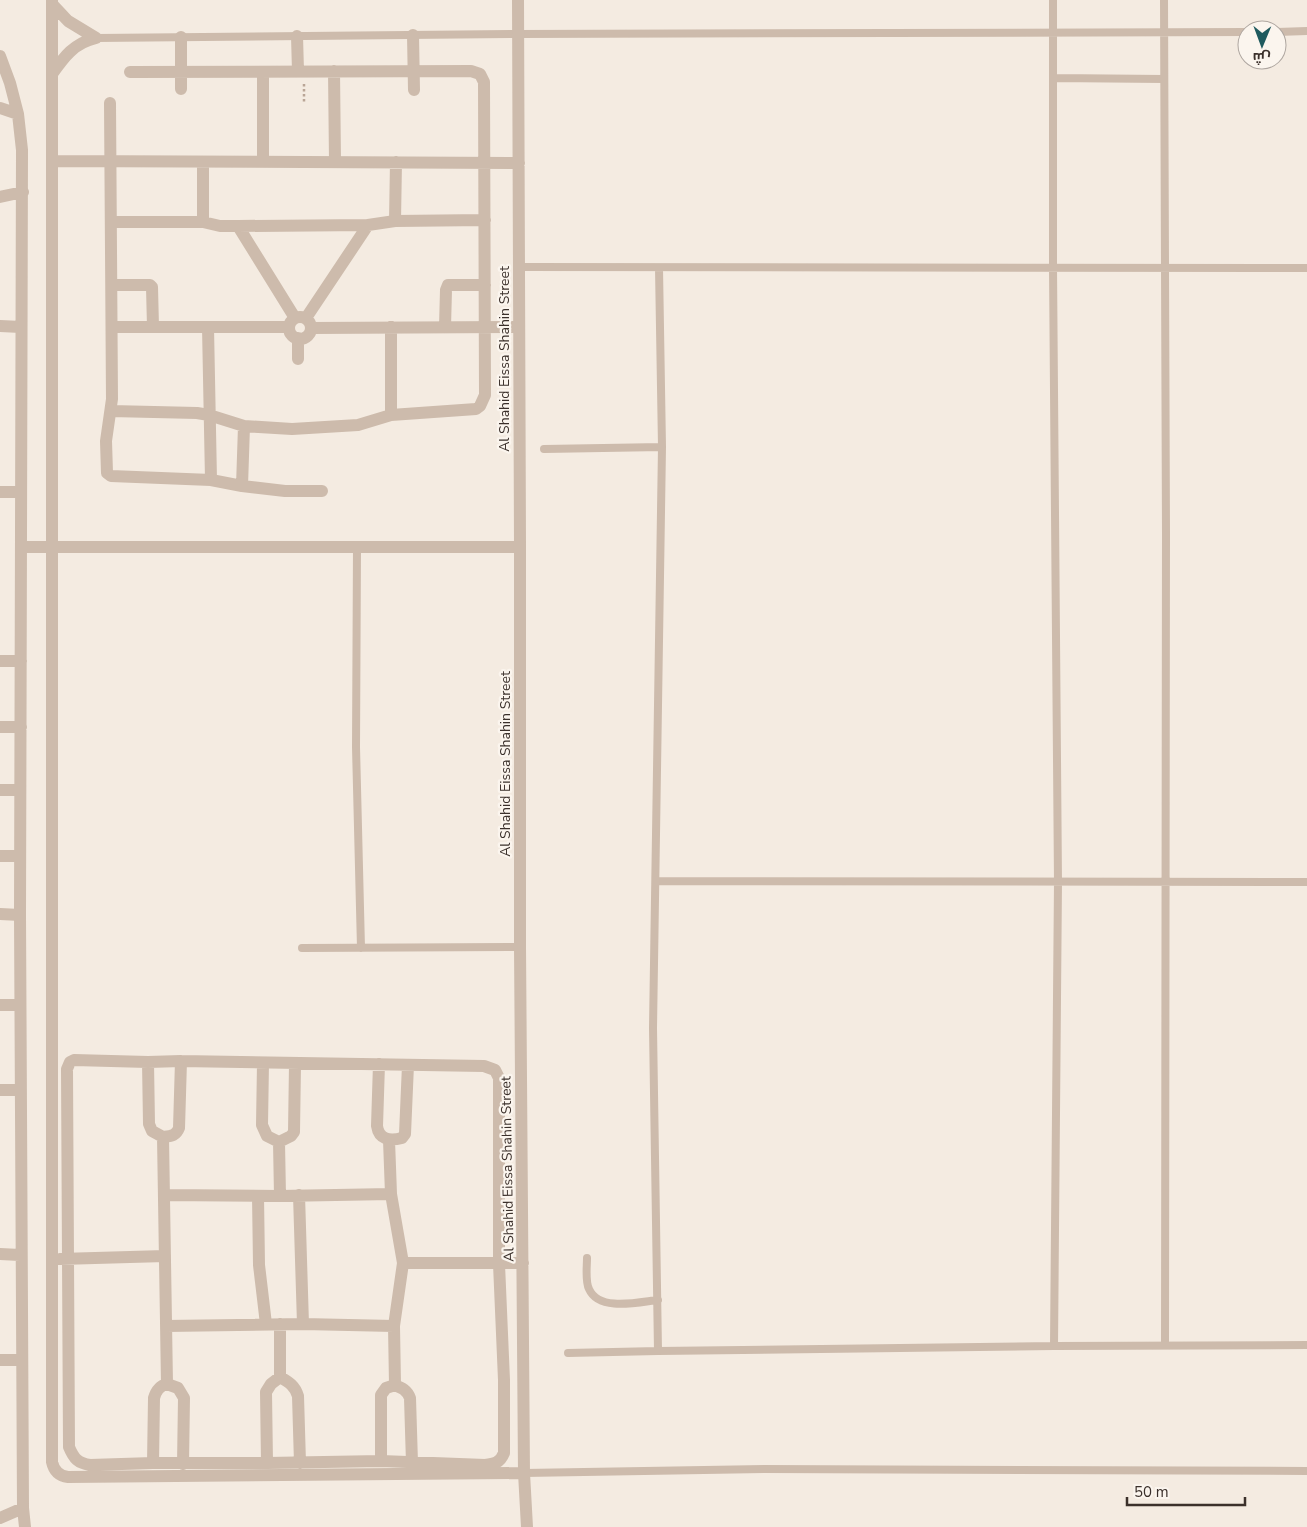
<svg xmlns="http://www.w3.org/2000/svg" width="1307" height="1527" font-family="'Nunito Sans',Cairo,sans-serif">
  <rect width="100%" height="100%" fill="#f4ebe1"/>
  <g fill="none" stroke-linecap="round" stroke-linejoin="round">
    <path stroke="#b9a596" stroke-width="2.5" stroke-dasharray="2.5 2.5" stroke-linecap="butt" d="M304,84V103"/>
    <path stroke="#cdbbac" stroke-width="8" d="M1053,0V268L1058,882L1054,1346
      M1164,0L1166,534L1165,1345
      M1277,32L1307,31
      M96,38L518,34L1247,32
      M1053,78L1164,79
      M519,267L1307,268
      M659,268L662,447L653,1028L658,1351L1054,1346L1307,1345
      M544,449L662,447
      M357,547L356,747L361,948
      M656,881L1307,882
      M302,948L520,947
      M587,1258C587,1267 585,1281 589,1289C599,1312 639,1302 658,1300
      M568,1353L658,1351
      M524,1473L764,1469L1307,1471"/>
    <path stroke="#cdbbac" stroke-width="12" d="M52,0V1462C54,1471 59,1476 68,1477L524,1473
      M518,0L520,547V947L524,1473L527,1527
      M52,4L68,21L96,38
      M413,35L414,90
      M297,36L298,71
      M181,37V89
      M0,56L10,83L18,114L22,150L20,915L23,1508L25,1527
      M334,71L335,162
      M263,72V162
      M52,74C64,57 74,43 96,38
      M110,103L112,399L106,441L107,473L111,476L211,480L242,486L285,491H322
      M0,108L18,114
      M52,161L519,163
      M203,162V222
      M0,197L23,192
      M395,221L396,162
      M112,222H203L220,226H238L368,225L395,221L485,220
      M238,226L295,318
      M112,285H150L152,287L153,327
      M289 328a11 11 0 1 1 22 0a11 11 0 1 1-22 0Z
      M306,318L368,225
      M0,326L21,327
      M112,327H289
      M208,327L211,480
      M391,327V415
      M445,327L446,290L448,285H485
      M311,328L519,327
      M298,338V359
      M111,411L197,413L209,415L244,426L292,429L358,425L391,415L476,409L480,406L485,395L484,82L480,74L471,71L130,72
      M242,486L244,426
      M0,492H21
      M21,547H520
      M0,661H21
      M0,727H21
      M0,790H20
      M0,856H20
      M0,914L20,915
      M0,1005H20
      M74,1060L148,1062L181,1061L484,1066L495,1070L499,1078V1264L504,1380V1453C500,1463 494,1464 485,1465L381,1461L267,1463H153L90,1465C78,1463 74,1459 69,1447L67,1069L70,1062Z
      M148,1062L149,1124L152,1131L163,1137L167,1384C159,1386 156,1391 154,1398L153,1463
      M263,1063L262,1125L267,1136L279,1142L291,1136L294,1132L295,1064
      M379,1064L377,1126C379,1140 390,1141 402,1138L405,1134L408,1065
      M0,1090H20
      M163,1137C171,1136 176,1136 179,1128L181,1061
      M389,1140L391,1194L403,1263
      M279,1142L280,1196
      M164,1195L280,1196L391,1194
      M299,1195L303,1324
      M258,1196L259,1265L266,1324
      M0,1254L20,1255
      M60,1259L165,1256
      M280,1324V1377
      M166,1326L303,1324L394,1326
      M0,1360H21
      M167,1384L178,1388L184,1398L183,1464
      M395,1385L394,1326L403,1263H523
      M381,1461V1395L386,1388L395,1385C402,1388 407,1390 410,1398L412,1463
      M267,1463L266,1392L271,1384L280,1377C289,1382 295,1386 298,1396L300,1463
      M0,1518L23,1508"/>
  </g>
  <g text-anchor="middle" stroke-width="4.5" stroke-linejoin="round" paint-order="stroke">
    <g font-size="14" fill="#3b302b" stroke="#fbf5ee">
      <text transform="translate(504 359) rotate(-90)" y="5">Al Shahid Eissa Shahin Street</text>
      <text transform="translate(505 764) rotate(-90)" y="5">Al Shahid Eissa Shahin Street</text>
      <text transform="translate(507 1169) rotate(-91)" y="5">Al Shahid Eissa Shahin Street</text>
    </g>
  </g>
  <g transform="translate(1262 45) rotate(181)"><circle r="24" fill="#fbf5ee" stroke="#aea6a0"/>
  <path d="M0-4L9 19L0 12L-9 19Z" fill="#1f5a5e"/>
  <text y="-8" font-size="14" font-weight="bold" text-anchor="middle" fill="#3b302b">ش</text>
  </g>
  <path d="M1127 1497v8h118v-8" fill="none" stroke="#3b302b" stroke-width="2.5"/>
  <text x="1134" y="1497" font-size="15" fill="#3b302b" stroke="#fbf5ee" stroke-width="4" paint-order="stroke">50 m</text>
</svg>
